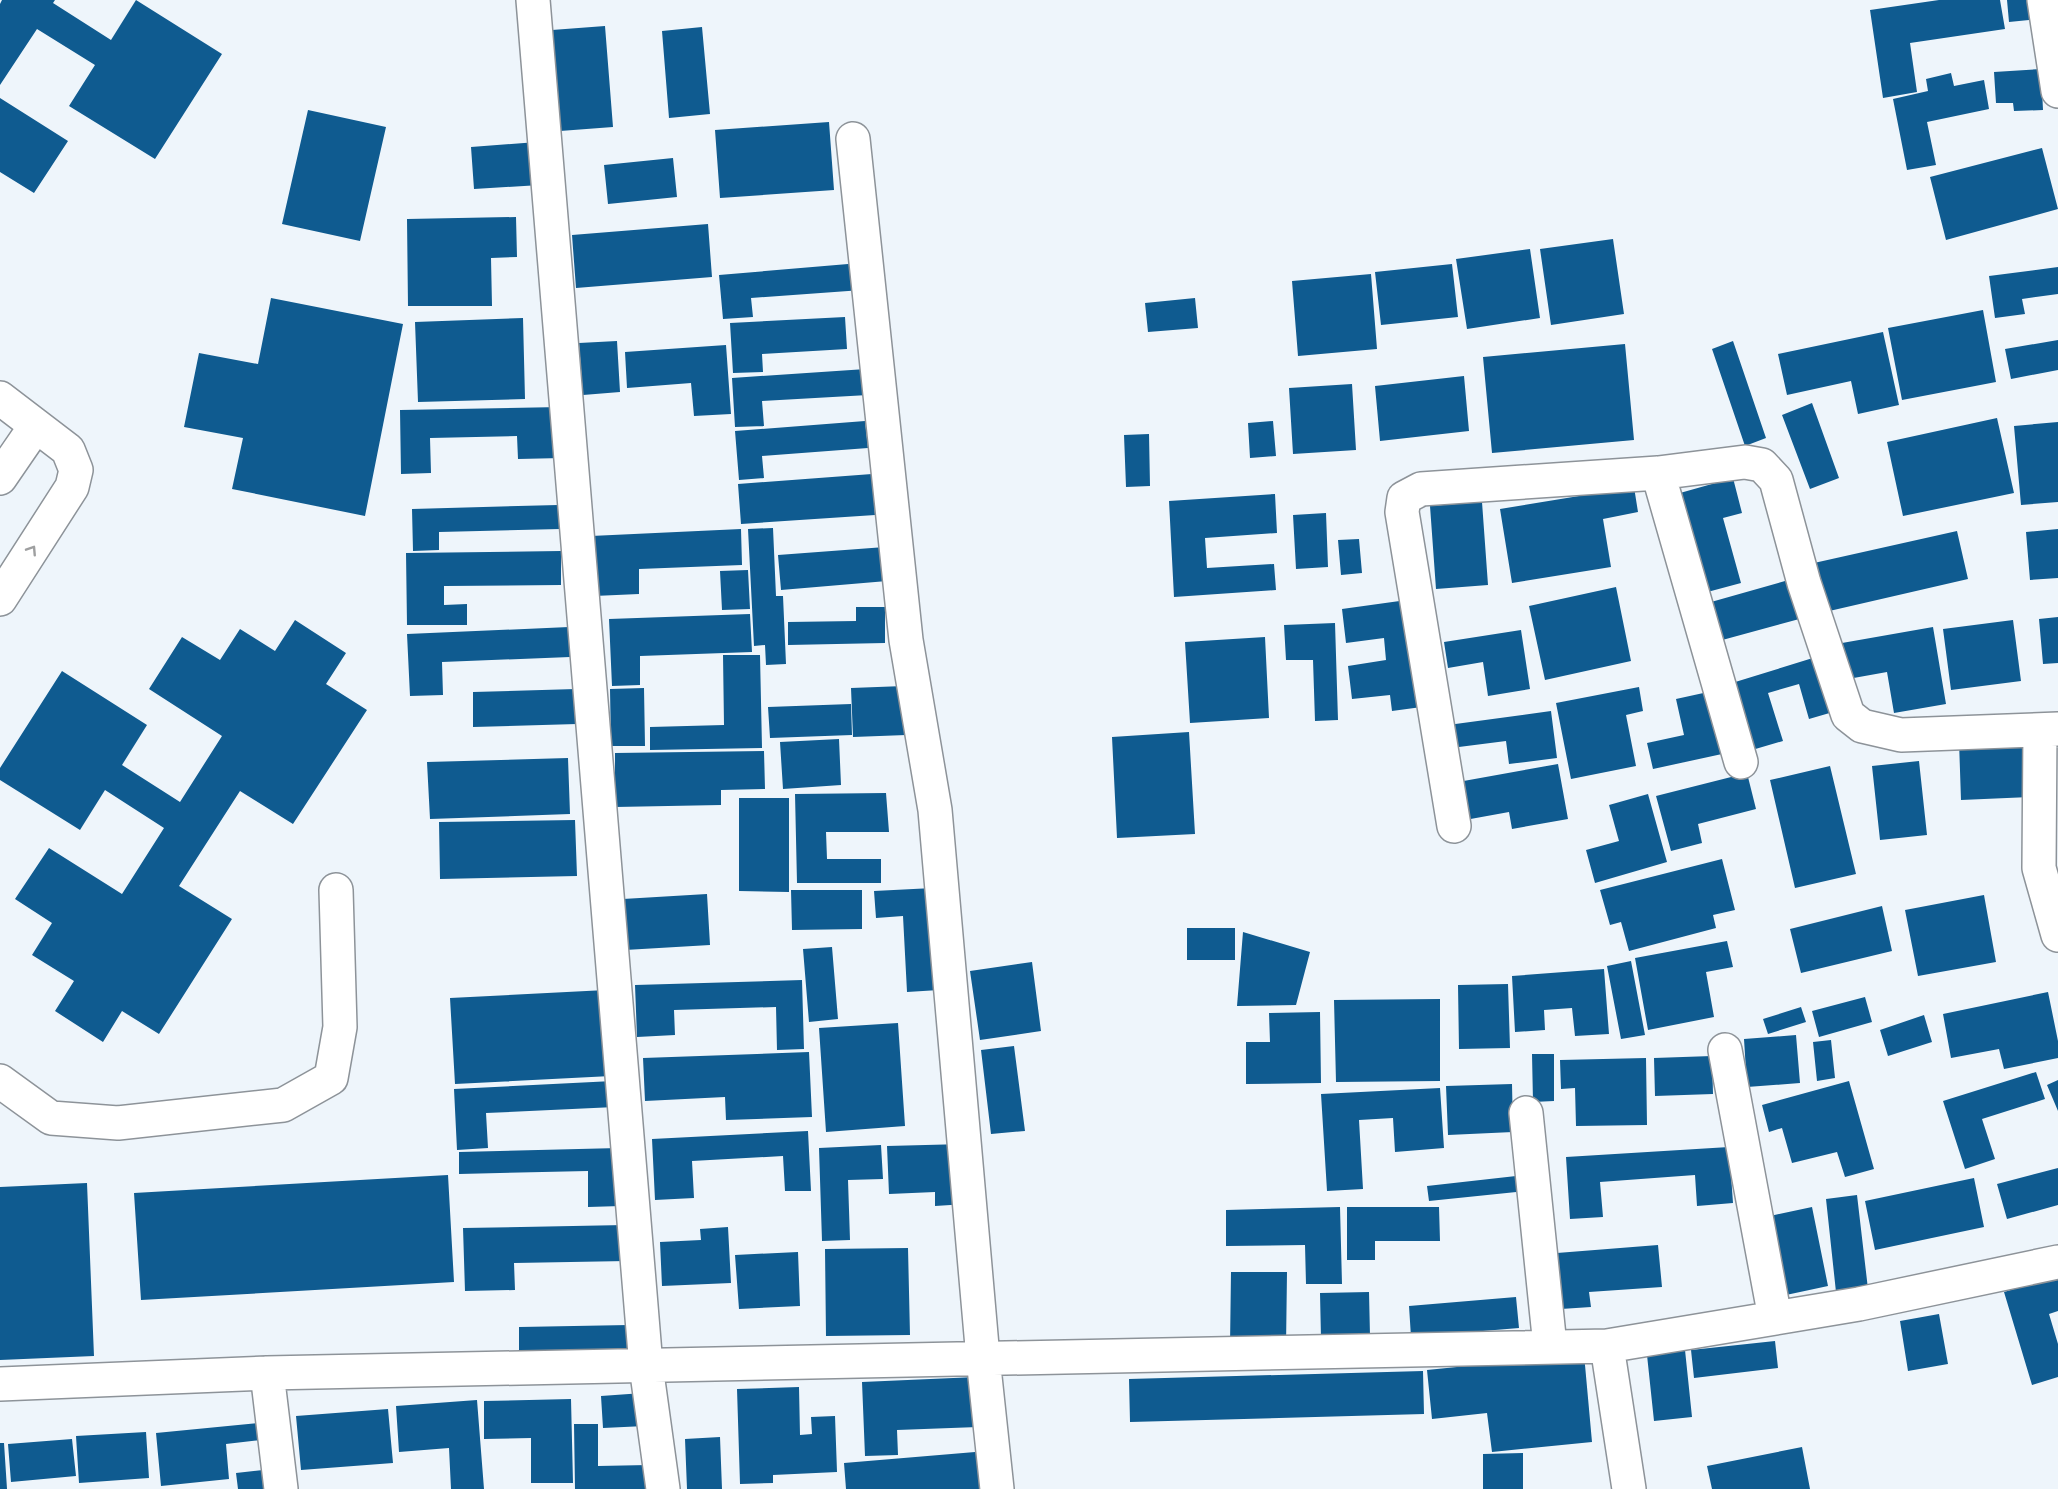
<svg xmlns="http://www.w3.org/2000/svg" width="2058" height="1489" font-family="'Alegreya Sans',sans-serif">
  <rect width="100%" height="100%" fill="#eef5fb"/>
  <path fill="#0f5b90" d="M2,0H55L53,3L111,40L136,0L222,54L155,159L69,106L95,65L37,29L0,85V4Z
    M1939,0H2000L2005,29L1910,43L1917,92L1883,98L1870,10Z
    M2007,0H2035L2038,19L2009,22Z
    M605,26L613,127L560,131L552,30Z
    M702,27L710,114L669,118L662,31Z
    M2041,69L2043,110L2014,111L2013,103H1996L1994,72Z
    M1951,73L1954,86L1984,80L1989,109L1927,122L1936,165L1907,170L1893,99L1928,91L1926,79Z
    M0,98L68,141L34,193L0,172Z
    M308,110L386,127L360,241L282,224Z
    M829,122L834,190L720,198L715,130Z
    M537,142L540,185L474,189L471,147Z
    M2042,148L2058,209L1946,240L1930,177Z
    M673,158L677,197L608,204L604,165Z
    M516,217L517,257L491,258L492,306H408L407,219Z
    M708,224L712,277L576,288L572,235Z
    M1613,239L1624,314L1551,325L1540,249Z
    M1530,249L1540,318L1467,329L1456,259Z
    M860,263L862,290L751,298L753,317L723,319L719,275Z
    M1452,264L1458,317L1381,325L1375,272Z
    M2058,267V294L2022,299L2025,314L1995,318L1989,276Z
    M1371,274L1377,349L1298,356L1292,281Z
    M271,298L403,324L365,516L232,489L243,438L184,427L199,353L258,364Z
    M1195,298L1198,328L1148,332L1145,303Z
    M1983,310L1996,382L1902,400L1888,328Z
    M845,317L847,349L762,354L763,372L733,373L730,323Z
    M523,318L525,399L418,402L415,322Z
    M1883,332L1899,405L1858,414L1851,381L1787,395L1778,354Z
    M2058,340V370L2011,379L2005,349Z
    M617,341L620,392L583,395L579,343Z
    M1733,341L1766,438L1745,446L1712,349Z
    M1625,344L1634,440L1492,453L1483,357Z
    M726,345L731,414L694,416L691,383L627,388L625,352Z
    M866,369L868,395L762,401L764,426L735,427L732,378Z
    M1464,376L1469,431L1380,441L1375,386Z
    M1352,384L1356,450L1293,454L1289,388Z
    M1812,403L1839,478L1810,489L1782,415Z
    M561,407L562,458L518,459L517,436L430,438L431,473L401,474L400,410Z
    M1997,418L2014,493L1903,516L1887,442Z
    M865,421L868,448L762,456L764,478L739,480L735,431Z
    M1273,421L1276,456L1250,458L1248,423Z
    M2058,422V502L2021,505L2014,426Z
    M1149,434L1150,486L1126,487L1124,435Z
    M872,474L875,515L741,524L738,484Z
    M1733,478L1742,513L1723,518L1741,583L1700,594L1673,495Z
    M1634,487L1638,512L1603,519L1611,567L1512,583L1500,509Z
    M1275,494L1277,533L1205,538L1207,568L1274,564L1276,590L1174,597L1169,501Z
    M1482,502L1488,585L1436,589L1430,506Z
    M558,505L560,529L439,532V550L413,551L412,509Z
    M1326,513L1328,567L1296,569L1293,515Z
    M773,528L776,596H783L786,664L766,665L765,645L754,646L748,529Z
    M741,529L742,565L639,569V594L594,596L591,536Z
    M2058,529V578L2030,580L2026,532Z
    M1957,531L1968,579L1825,612L1814,563Z
    M1359,539L1362,573L1341,575L1338,540Z
    M885,547L887,581L781,590L778,555Z
    M561,551V585L444,586V605L467,604V625H407L406,553Z
    M748,570L750,609L722,610L720,571Z
    M1792,579L1803,618L1715,642L1704,604Z
    M1616,587L1631,661L1545,680L1529,606Z
    M1414,599L1429,706L1392,711L1390,695L1352,699L1348,666L1386,660L1384,638L1346,643L1342,609Z
    M856,607H885V643L788,645V622L856,621Z
    M750,614L752,652L640,656V685L612,686L609,619Z
    M2058,617V663L2043,664L2039,619Z
    M295,620L346,653L326,684L367,710L293,824L240,791L179,886L232,919L159,1034L122,1011L103,1042L55,1011L74,981L32,955L52,923L15,899L49,848L122,894L164,828L105,790L80,830L0,780V768L62,671L147,725L122,765L180,802L222,736L149,689L182,637L220,660L240,629L275,651Z
    M2013,620L2021,681L1951,690L1943,629Z
    M1335,623L1338,720L1315,721L1313,660H1286L1284,625Z
    M569,627L570,657L442,662L443,695L410,696L407,634Z
    M1933,627L1946,704L1894,713L1887,672L1848,679L1842,643Z
    M1521,630L1530,689L1488,696L1483,662L1448,668L1444,642Z
    M1265,637L1269,718L1190,723L1185,642Z
    M723,655H760L762,748L650,750V727L724,725Z
    M1816,657L1833,712L1809,719L1799,684L1768,693L1783,741L1752,750L1732,683Z
    M904,686L906,735L853,737L851,688Z
    M1639,687L1643,711L1626,715L1636,766L1571,779L1556,703Z
    M644,688L645,746H611L610,689Z
    M576,689L577,724L473,727V692Z
    M1708,692L1722,754L1653,769L1647,743L1684,735L1676,699Z
    M851,704L852,735L770,738L768,707Z
    M1551,711L1557,758L1509,764L1506,741L1451,748L1448,725Z
    M1189,732L1195,834L1117,838L1112,737Z
    M2028,738L2030,797L1961,800L1959,741Z
    M839,739L841,785L783,789L780,742Z
    M764,751L765,789L721,790V805L615,807V753Z
    M568,758L570,814L430,819L427,762Z
    M1919,761L1927,835L1880,840L1872,766Z
    M1558,764L1568,819L1512,829L1509,812L1465,820L1458,782Z
    M1830,766L1856,874L1795,888L1770,780Z
    M1747,773L1756,809L1698,824L1702,843L1671,851L1656,796Z
    M886,793L889,832H826L827,859H881V883H797L795,794Z
    M1648,794L1667,862L1595,883L1586,850L1619,841L1609,805Z
    M739,798H789V892L739,891Z
    M575,820L577,876L440,879L439,822Z
    M1722,859L1735,910L1713,915L1716,928L1629,951L1621,922L1610,925L1600,890Z
    M933,888L939,990L907,992L903,916L876,918L874,891Z
    M791,890H862V929L792,930Z
    M707,894L710,945L625,950L623,899Z
    M1984,895L1996,962L1918,976L1905,910Z
    M1882,906L1892,951L1801,973L1790,929Z
    M1187,928H1235V960H1187Z
    M1243,932L1310,952L1296,1005L1237,1006Z
    M1727,941L1733,967L1706,972L1714,1017L1648,1030L1635,958Z
    M832,947L838,1019L809,1022L803,949Z
    M1631,961L1645,1035L1621,1039L1607,966Z
    M1032,962L1041,1031L980,1040L970,971Z
    M1604,969L1609,1034L1575,1036L1572,1008L1544,1010L1545,1030L1515,1032L1512,976Z
    M802,980L804,1049L777,1050L776,1007L674,1010L675,1035L637,1037L635,985Z
    M1508,984L1510,1048L1459,1049L1458,985Z
    M606,990L611,1076L455,1084L450,998Z
    M2048,992L2058,1041V1058L2004,1069L1999,1049L1951,1058L1943,1014Z
    M1865,997L1872,1022L1819,1037L1812,1011Z
    M1440,999V1081L1336,1082L1334,1000Z
    M1801,1007L1806,1022L1768,1034L1763,1019Z
    M1320,1012L1321,1083L1246,1084V1042H1270L1269,1013Z
    M1924,1015L1932,1042L1888,1056L1880,1030Z
    M898,1023L905,1126L826,1132L819,1028Z
    M1796,1035L1800,1083L1747,1087L1744,1039Z
    M1831,1040L1835,1078L1817,1081L1813,1042Z
    M1014,1046L1025,1131L991,1134L981,1050Z
    M809,1052L812,1117L726,1120L725,1097L645,1101L643,1058Z
    M1532,1054H1554V1101L1533,1102Z
    M1712,1056L1713,1094L1655,1096L1654,1058Z
    M1646,1058L1647,1125L1576,1126L1575,1088L1561,1089L1560,1060Z
    M2036,1072L2045,1099L1982,1119L1995,1159L1965,1169L1943,1101Z
    M2058,1080V1111L2047,1085Z
    M613,1081L615,1107L486,1113L488,1148L457,1150L454,1089Z
    M1849,1081L1874,1169L1845,1177L1837,1152L1792,1163L1782,1128L1769,1132L1762,1105Z
    M1512,1084L1513,1132L1448,1135L1446,1086Z
    M1440,1088L1444,1148L1395,1152L1393,1118L1359,1120L1363,1189L1327,1191L1321,1094Z
    M808,1131L811,1191H785L783,1156L692,1161L694,1198L655,1200L652,1139Z
    M964,1144L966,1204L935,1206V1192L889,1194L887,1146Z
    M881,1145L883,1179L848,1180L850,1240L822,1241L819,1148Z
    M1729,1147L1733,1203L1697,1206L1695,1175L1600,1182L1603,1217L1570,1219L1566,1157Z
    M619,1148L621,1206L588,1207V1171L459,1174V1152Z
    M2058,1168V1205L2007,1219L1997,1184Z
    M448,1175L454,1282L141,1300L134,1193Z
    M1525,1175L1527,1191L1429,1201L1427,1186Z
    M1974,1178L1984,1227L1875,1250L1865,1201Z
    M87,1183L94,1356L0,1360V1187Z
    M1857,1195L1868,1289L1836,1292L1826,1199Z
    M1340,1207L1342,1284H1306L1305,1245L1226,1246V1210Z
    M1347,1207H1439L1440,1241H1375V1260H1347Z
    M1812,1207L1828,1286L1786,1295L1770,1216Z
    M625,1225L627,1261L514,1263L515,1290L465,1291L463,1228Z
    M728,1227L731,1283L662,1286L660,1242L701,1240L700,1229Z
    M1658,1245L1662,1287L1589,1292L1591,1307L1561,1309L1557,1253Z
    M908,1248L910,1335L826,1336L825,1249Z
    M798,1252L800,1306L739,1309L735,1255Z
    M1231,1272H1287L1286,1347L1230,1346Z
    M2058,1276V1311L2049,1314L2058,1344V1377L2032,1385L2004,1292Z
    M1369,1292L1370,1336L1321,1338L1320,1293Z
    M1516,1297L1519,1328L1411,1337L1409,1306Z
    M1939,1314L1948,1364L1908,1371L1900,1321Z
    M629,1325V1360L519,1362V1327Z
    M1775,1341L1778,1368L1694,1378L1691,1350Z
    M1685,1350L1692,1417L1654,1421L1647,1355Z
    M1584,1354L1592,1442L1492,1452L1487,1413L1432,1419L1427,1370Z
    M1423,1371L1424,1414L1130,1422L1129,1379Z
    M976,1377L978,1427L897,1430L898,1455L865,1456L862,1382Z
    M799,1387L800,1435L812,1434L811,1417L835,1416L837,1472L773,1475V1483L740,1484L737,1389Z
    M643,1393L645,1426L603,1428L601,1396Z
    M571,1399L573,1483H531V1438L484,1439V1401Z
    M477,1400L484,1489H451L449,1448L399,1452L396,1406Z
    M388,1409L393,1463L301,1470L296,1416Z
    M259,1423L261,1440L226,1444L229,1479L161,1486L156,1433Z
    M574,1424H598V1466L648,1465L649,1489H575Z
    M146,1432L149,1478L79,1483L76,1436Z
    M720,1437L722,1489H687L685,1439Z
    M72,1439L76,1476L11,1482L8,1444Z
    M0,1443H4L7,1489H0Z
    M1802,1447L1810,1489H1712L1707,1466Z
    M987,1451L991,1489H846L844,1463Z
    M1523,1453V1489H1483V1454Z
    M263,1470L265,1489H238L236,1473Z"/>
  <g fill="none" stroke-linecap="round" stroke-linejoin="round">
    <g stroke="#8d9399" stroke-width="36">
      <path id="minor" d="M533,0L646,1366L663,1489
        M2044,0L2058,91
        M853,139L906,640L935,810L983,1358L997,1489
        M0,398L68,450L76,470L72,487L0,599
        M1658,473L1741,762
        M0,478L35,427
        M2040,730L2039,868L2058,935
        M1454,826L1402,512L1404,498L1421,489L1658,473L1745,462L1762,465L1776,480L1804,583L1848,715L1862,726L1901,735L2058,729
        M1725,1050L1775,1318
        M0,1081L51,1118L118,1123L283,1105L331,1078L340,1027L336,890
        M1526,1113L1550,1346
        M1607,1346L1629,1489
        M267,1373L281,1489
        M0,1384L267,1373L1607,1346L1859,1304L2058,1262"/>
    </g>
    <use href="#minor" stroke="#fff" stroke-width="33"/>
  </g>
  <defs><path id="oneway-chevron" d="M-2-3.5L2.5 0L-2 3.5" fill="none" stroke-width="1.6" stroke-linecap="round" stroke-linejoin="round" transform="scale(1.5)"/></defs>
  <use stroke="#9e9fa0" href="#oneway-chevron" transform="translate(32 550) rotate(-57)"/>
</svg>
